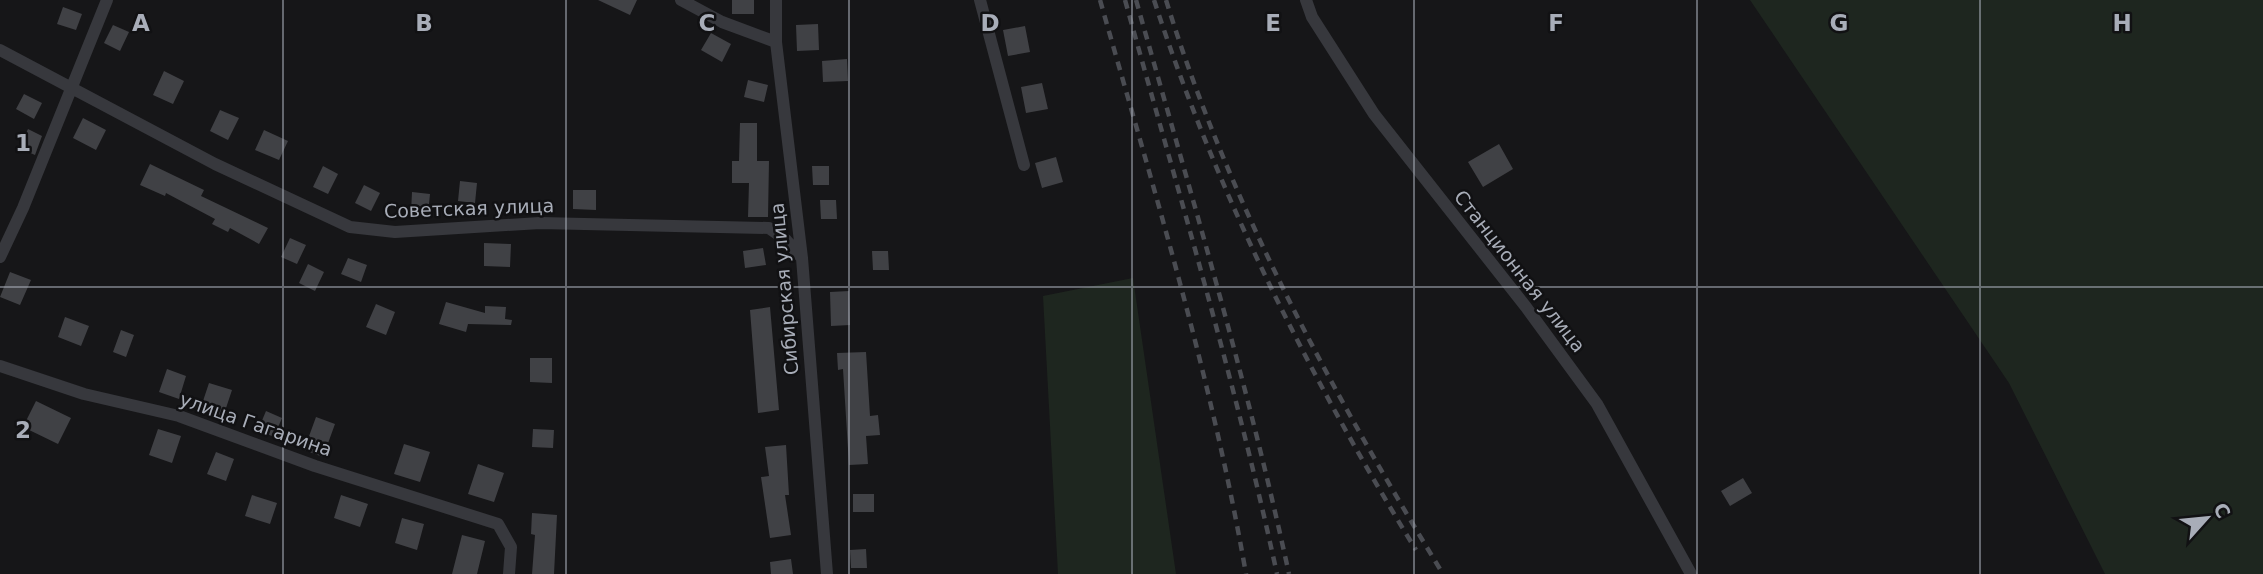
<svg xmlns="http://www.w3.org/2000/svg" width="2263" height="574" font-family="'DejaVu Sans',sans-serif">
  <rect width="100%" height="100%" fill="#161618"/>
  <path fill="#1e261f" d="M1750,0H2263V574H2105L2009,383Z
    M1133,278L1176,574H1058L1043,296Z"/>
  <path fill="#404145" d="M598,0H637L630,15Z
    M732,0H754V14H732Z
    M63,7L82,14L76,30L57,24Z
    M818,24L819,50L797,51L796,25Z
    M113,25L129,32L120,51L104,43Z
    M1025,26L1030,52L1008,56L1003,30Z
    M711,33L731,44L722,62L701,50Z
    M847,59L848,81L823,82L822,61Z
    M164,71L184,81L173,104L153,95Z
    M748,80L768,85L764,102L744,97Z
    M1042,83L1048,109L1026,113L1021,87Z
    M24,94L42,103L34,119L16,109Z
    M220,110L239,118L228,140L210,131Z
    M83,118L106,130L96,150L73,138Z
    M740,123H757V161H769L768,217H748L749,183H732V161H739Z
    M28,129L42,136L35,155L19,148Z
    M264,130L288,141L279,160L255,150Z
    M1499,144L1513,169L1483,187L1468,162Z
    M1056,157L1063,182L1042,188L1035,163Z
    M150,164L204,190L201,196L268,228L259,244L230,228L228,232L212,224L215,219L166,193L165,196L140,185Z
    M323,166L338,174L328,194L313,187Z
    M812,166H829V185H813Z
    M460,181L477,183L475,203L458,201Z
    M364,185L380,193L371,211L355,203Z
    M573,190H596V210L573,209Z
    M412,192L430,194L428,214L411,213Z
    M820,200H836L837,219H821Z
    M290,238L306,245L297,264L281,257Z
    M484,243L511,244L510,267L484,266Z
    M763,248L766,265L745,268L743,251Z
    M872,251H888L889,270H873Z
    M348,258L367,265L361,282L341,274Z
    M308,264L324,272L315,291L299,283Z
    M10,272L31,280L20,305L0,297Z
    M849,291L850,325L831,326L830,292Z
    M446,302L485,313V306L506,307L505,319L512,320L511,325L468,324L466,332L439,324Z
    M376,304L395,312L386,335L366,327Z
    M770,307L779,410L758,413L750,310Z
    M65,317L89,326L81,346L58,337Z
    M121,330L134,335L126,357L113,352Z
    M866,352L870,416L878,415L880,435L866,436L868,464L849,465L843,369L838,370L837,353Z
    M530,358H552V383L530,382Z
    M167,369L186,376L179,399L159,392Z
    M209,383L232,390L223,417L200,410Z
    M36,401L71,418L58,444L23,427Z
    M266,411L282,418L274,437L258,430Z
    M316,417L335,424L323,457L304,450Z
    M158,429L181,436L172,463L149,455Z
    M533,429L554,430L553,448L532,447Z
    M404,444L430,452L420,482L394,474Z
    M786,445L789,495H785L791,535L770,538L761,477L769,476L765,447Z
    M216,452L234,459L226,481L207,474Z
    M478,464L504,473L494,502L468,494Z
    M1743,478L1752,493L1730,506L1721,491Z
    M853,494H874V512H853Z
    M252,495L277,503L270,524L245,516Z
    M341,495L368,504L360,527L334,518Z
    M532,513L557,515L554,574H532L535,535L531,534Z
    M402,518L424,524L417,550L395,543Z
    M462,535L485,541L477,574H452Z
    M866,549L867,568H851L850,550Z
    M791,559L793,574H771L770,562Z"/>
  <g fill="none" stroke-linecap="round" stroke-linejoin="round">
    <path stroke="#37383d" stroke-width="12" d="M681,0L722,22L776,42
      M776,0V42L802,258L827,574
      M980,0L1024,165
      M1306,0L1312,17L1374,114L1526,307L1597,404L1691,574
      M0,50L215,164L350,227L395,232L540,223L769,228L786,240L802,258
      M0,257L23,208L107,0
      M0,366L84,394L179,416L315,466L498,524L511,547L509,574"/>
    <path stroke="#4a4c52" stroke-width="4.5" stroke-dasharray="9 7" stroke-linecap="butt" d="M1100,0C1154,190 1212,379 1246,574
      M1125,0C1178,191 1235,380 1277,574
      M1136,0C1190,191 1247,380 1289,574
      M1154,0C1217,194 1309,376 1416,550
      M1166,0C1229,204 1332,392 1443,574"/>
  </g>
  <path fill="none" stroke="#a8adb8" stroke-width="2" stroke-opacity="0.55" d="M283,0V574M566,0V574M849,0V574M1132,0V574M1414,0V574M1697,0V574M1980,0V574M0,287H2263"/>
  <g text-anchor="middle" stroke-width="5" stroke-linejoin="round" paint-order="stroke">
    <g font-size="19" fill="#a8adb8" stroke="#111113">
      <text transform="translate(469 208) rotate(-2)" y="7">Советская улица</text>
      <text transform="translate(1520 271) rotate(52)" y="7">Станционная улица</text>
      <text transform="translate(784 289) rotate(-95)" y="7">Сибирская улица</text>
      <text transform="translate(256 424) rotate(19)" y="7">улица Гагарина</text>
    </g>
  </g>
  <g font-size="23" text-anchor="middle" font-weight="bold" fill="#a8adb8" stroke="#111113" stroke-width="5" stroke-linejoin="round" paint-order="stroke">
    <text x="141" y="31">A</text>
    <text x="424" y="31">B</text>
    <text x="707" y="31">C</text>
    <text x="990" y="31">D</text>
    <text x="1273" y="31">E</text>
    <text x="1556" y="31">F</text>
    <text x="1839" y="31">G</text>
    <text x="2122" y="31">H</text>
    <text x="23" y="151">1</text>
    <text x="23" y="438">2</text>
  </g>
  <g transform="translate(2207 518) rotate(63)" stroke="#111113" stroke-width="5" paint-order="stroke">
  <path d="M0-5L12 26L0 18L-12 26Z" fill="#a8adb8"/>
  <text y="-10" font-size="19" font-weight="bold" text-anchor="middle" fill="#a8adb8">С</text>
  </g>
</svg>
